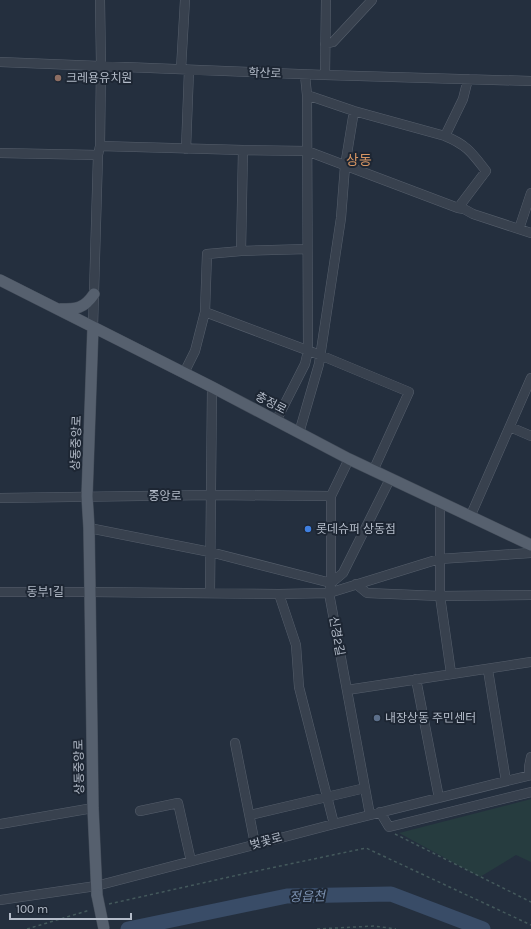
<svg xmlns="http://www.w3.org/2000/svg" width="531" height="929" font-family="Karla,'Noto Sans KR',sans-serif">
  <rect width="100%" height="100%" fill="#242f3e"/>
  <path fill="#263c3f" d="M531,799V862L516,855L480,877L399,833Z"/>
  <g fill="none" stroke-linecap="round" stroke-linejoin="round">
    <path stroke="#394c67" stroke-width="15" d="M128,929L287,896L391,894L483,929"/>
    <g stroke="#565f6c" stroke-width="10">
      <path id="minor" d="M325,44L333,42L372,0
        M0,62L325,75L531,81
        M181,69L185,0
        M325,75L326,0
        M445,136L463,99L468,79
        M100,146L243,150L241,251L207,254L205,312L195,351L184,373
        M186,149L189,70
        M243,150L307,151L458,208L486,171C472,153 467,145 445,136L354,111L307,95
        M0,153L98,155
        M458,208L464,209L473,214L531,233
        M519,229L531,193
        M241,251L307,249
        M205,312L320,355L409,392L373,471
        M93,327L98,155L100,146L101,65L100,0
        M276,421L305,364L308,351L307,95L305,75
        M510,427L531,436
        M299,433L319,364L341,218L345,166L354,111
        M349,459L331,496V583L329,593L370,815
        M0,498L210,495L331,496
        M440,502V596L451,673
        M470,517L531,378
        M89,528L210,552L331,583L343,573L390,479
        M356,584L367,593L440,596L531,595
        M0,592H90L279,594L296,645L299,687L334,824
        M210,593L212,387
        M279,594L329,593L439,559L531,553
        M488,670L506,781
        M416,679L439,798
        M347,690L531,662
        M235,743L255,844
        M529,775V767L531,757
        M140,811L178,803L191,861
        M380,812L389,827L531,792
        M250,815L365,788
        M0,824L93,808
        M0,900L96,886L334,824L531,775"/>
    </g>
    <g stroke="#414a57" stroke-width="12">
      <path id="major" d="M0,280L212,387L349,459L531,545
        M60,309C76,309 84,309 94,294
        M93,327L87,496L89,528L90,592L93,808L97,895"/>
    </g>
    <path stroke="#44595c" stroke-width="1.5" stroke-dasharray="3 3" stroke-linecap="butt" d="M395,834L531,902
      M109,904L247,873L366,848L531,925
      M27,929L90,910
      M317,929L374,926L396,929"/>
    <use href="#minor" stroke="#38414e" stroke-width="9"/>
    <use href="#major" stroke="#56606e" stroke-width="11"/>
    <g stroke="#414a57" stroke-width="12" stroke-linecap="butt">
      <path id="major-bridge" d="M97,895L104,929"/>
    </g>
    <use href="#major-bridge" stroke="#56606e" stroke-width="11"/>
  </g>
  <circle fill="#8d6e63" stroke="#1d2633" stroke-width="1.5" cx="58" cy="78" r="4"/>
  <circle fill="#3f7fe0" stroke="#1d2633" stroke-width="1.5" cx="308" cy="529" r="4"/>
  <circle fill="#5c6f8a" stroke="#1d2633" stroke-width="1.5" cx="377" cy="718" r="4"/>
  <g text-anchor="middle" stroke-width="4" stroke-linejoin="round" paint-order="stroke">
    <g font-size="12" fill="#b4bcc9" stroke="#1d2633">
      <text transform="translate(265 73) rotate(2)" y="4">학산로</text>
      <text transform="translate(271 403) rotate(28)" y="4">충정로</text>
      <text transform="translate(76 443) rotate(-88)" y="4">상동중앙로</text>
      <text x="165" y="500">중앙로</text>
      <text x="45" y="596">동부1길</text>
      <text transform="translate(337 636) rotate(80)" y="4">신경2길</text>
      <text transform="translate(79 767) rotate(-91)" y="4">상동중앙로</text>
      <text transform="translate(266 841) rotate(-15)" y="4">벚꽃로</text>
    </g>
    <g font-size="12" fill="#b4bcc9" stroke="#1d2633" text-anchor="start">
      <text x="66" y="82">크레용유치원</text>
      <text x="316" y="533">롯데슈퍼 상동점</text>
      <text x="385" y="722">내장상동 주민센터</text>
    </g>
    <g font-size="13" font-style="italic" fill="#7c92b1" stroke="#1d2633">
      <text transform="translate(307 896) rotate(-2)" y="5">정읍천</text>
    </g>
    <g font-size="14" fill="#d59563" stroke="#1d2633">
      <text x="359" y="165">상동</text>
    </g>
  </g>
  <path d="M10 913v6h121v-6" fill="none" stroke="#b4bcc9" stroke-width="2"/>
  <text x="16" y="913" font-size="12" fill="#b4bcc9" stroke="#1d2633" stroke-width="3" paint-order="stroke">100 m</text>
</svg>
